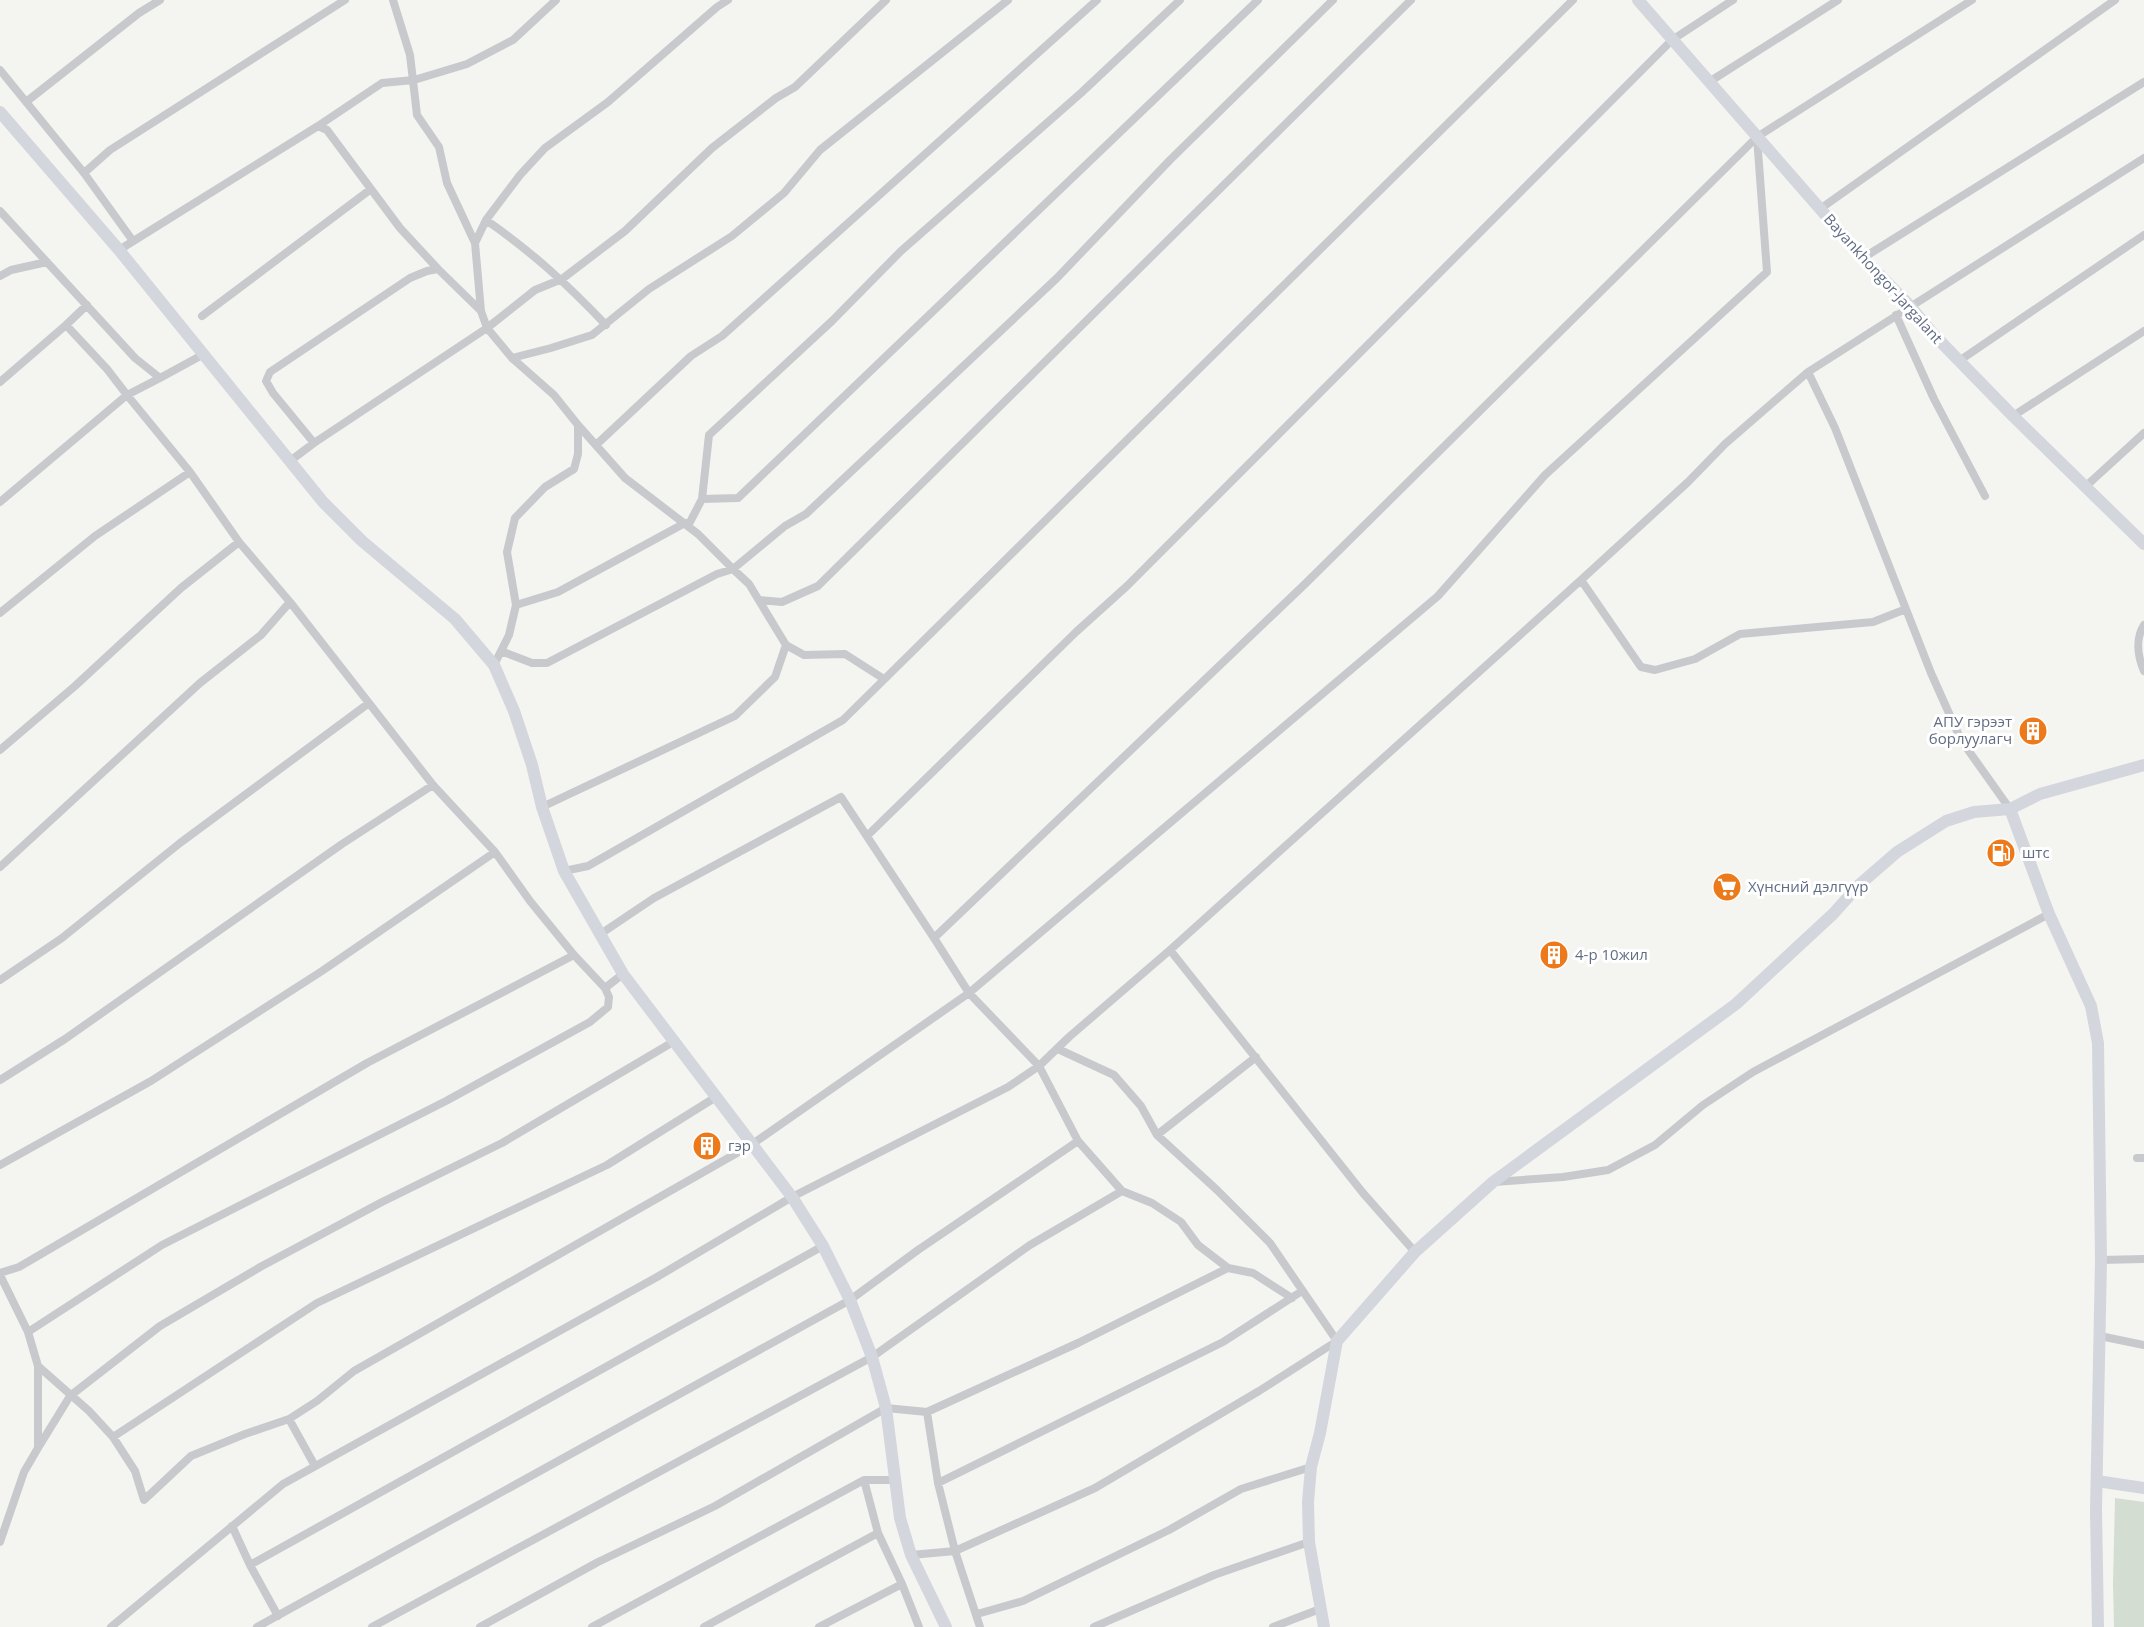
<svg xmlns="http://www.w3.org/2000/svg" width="2144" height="1627" font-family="'Open Sans',sans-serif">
  <rect width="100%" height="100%" fill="#f4f5f1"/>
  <path fill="#d4ddd2" d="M2115,1498L2144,1502V1627H2114L2113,1584Z"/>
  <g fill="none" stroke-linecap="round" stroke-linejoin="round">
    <path stroke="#c7c9cd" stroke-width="8" d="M393,0L410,55L417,115L439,147L447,183L475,243L481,311L487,328L512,358L554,395L578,425V454L574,469L545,487L515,518L507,552L516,605L509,635L494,665
      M0,70L84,173L133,241
      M1709,82L1838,0
      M26,102L139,13L160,0
      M318,126L382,83L414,80L467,64L513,40L556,0
      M84,173L110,150L345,0
      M1820,209L2115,0
      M0,211L135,358L160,378L204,354
      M486,220C532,252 567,284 606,325
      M475,243L486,220L520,175L545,148L608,102L717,7L728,0
      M119,250L318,126L327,130L400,228L438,269
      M1863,258L2144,82
      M0,276L11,270L47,262
      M1896,315L1934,399L1985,496
      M202,316L371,189
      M66,325L87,305
      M512,358L551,348L592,335L649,289L732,236L784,193L820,150L1008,0
      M1959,361L2144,235
      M1808,372L1835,428L1931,673L1961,740L2010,809
      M0,382L66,325L107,369L127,395L160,378
      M2013,416L2144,331
      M578,425L625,478L698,534L733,569L785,526L806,514L1057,278L1170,160L1333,0
      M314,443L273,393L266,381L270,372L410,278L427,271L438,269L481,311
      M596,445L691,356L722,336L1097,0
      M290,461L314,443L487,328L535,290L562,279L625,231L712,148L776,98L795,87L886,0
      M2085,487L2144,433
      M702,499L738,498L1258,0
      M0,502L127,395L190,472L239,542L290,602L433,785L495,852L530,901L574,955L605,988L623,974
      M688,526L702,499L709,435L832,321L901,251L1081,93L1180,0
      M1581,580L1641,667L1655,670L1695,659L1740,634L1873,622L1906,609
      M760,600L782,602L818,586L1411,0
      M516,605L558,592L685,523
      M0,613L95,536L190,472
      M2144,625C2135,639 2138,657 2144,671
      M501,651L532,663H547L717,574L733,569L749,584L786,645L804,655L845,654L884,679
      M0,750L75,686L181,588L239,542
      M542,807L735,716L775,677L786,645
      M867,836L1076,632L1127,586L1672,40L1733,0
      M0,867L200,683L261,635L290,602
      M564,871L588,866L843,720L1573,0
      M599,935L654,898L841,797L934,938
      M1170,950L1363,1193L1415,1252
      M0,980L62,938L180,843L369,703
      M0,1080L65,1039L342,844L433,785
      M1157,1135L1256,1057
      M1078,1141L1039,1066L969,993L934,938L1305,584L1757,137L1972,0
      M2137,1158H2144
      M0,1165L151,1081L322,971L495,852
      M1494,1182L1563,1177L1608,1170L1655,1145L1703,1105L1753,1072L2049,914
      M2101,1260L2144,1259
      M0,1273L19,1267L367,1063L574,955
      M0,1275L28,1332L38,1366V1448L24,1472L0,1542
      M28,1332L162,1245L446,1101L590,1022L608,1007L609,997L605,988
      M2100,1336L2144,1345
      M38,1366L89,1411L113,1437L135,1471L144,1500L191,1456L245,1434L289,1419L317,1401L354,1371L751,1145L969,993L1438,596L1545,475L1767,272L1757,137
      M927,1412L938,1483
      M289,1419L315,1466
      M113,1437L317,1303L607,1165L716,1097
      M38,1448L70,1396L160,1326L262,1266L382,1202L502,1143L673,1042
      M864,1480L878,1533L902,1584L919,1627
      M232,1526L250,1565L278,1616
      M911,1555L955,1551L1095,1488L1259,1391L1337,1341L1270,1243L1217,1190L1157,1135L1141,1106L1114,1075L1058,1049
      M250,1565L823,1246
      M977,1614L1023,1601L1169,1530L1241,1489L1311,1467
      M111,1627L283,1484L657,1277L792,1197L1008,1087L1039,1066L1069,1037L1170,950L1581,580L1688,482L1725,444L1808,372L2144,158
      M257,1627L850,1300L918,1250L1078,1141L1122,1191L1152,1203L1181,1222L1198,1245L1228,1268
      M372,1627L872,1357L1030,1245L1122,1191
      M480,1627L598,1562L715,1506L886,1408L927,1412L1078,1343L1228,1268L1253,1273L1292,1298
      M592,1627L864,1480H895
      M704,1627L878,1533
      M819,1627L902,1584
      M980,1627L955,1551L938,1483L1223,1342L1302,1291
      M1094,1627L1214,1575L1309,1542
      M1273,1627L1320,1609"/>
    <path stroke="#d3d6dc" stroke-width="12" d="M1638,0L1863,258L1910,306L1934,335L2013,416L2144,544
      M0,112L119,250L323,502L362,541L455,619L494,665L514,711L532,765L542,807L564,871L623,974L792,1197L823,1246L850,1300L872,1357L886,1408L900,1518L911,1555L946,1627
      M2097,1481L2144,1488
      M1324,1627L1309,1542L1308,1502L1311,1467L1320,1433L1337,1341L1415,1252L1493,1182L1736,1004L1833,914L1859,885L1897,852L1946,821L1974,812L2010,809
      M2098,1627L2096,1510L2101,1260L2098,1043L2091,1006L2049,914L2010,809L2040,794L2144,765"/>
  </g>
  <defs>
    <g id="building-disc" transform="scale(1.5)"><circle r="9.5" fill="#ec7a1a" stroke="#fff"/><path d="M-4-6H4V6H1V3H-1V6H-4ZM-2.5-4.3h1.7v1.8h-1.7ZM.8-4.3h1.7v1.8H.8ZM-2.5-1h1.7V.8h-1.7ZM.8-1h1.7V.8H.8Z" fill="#fff"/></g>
    <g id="fuel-disc" transform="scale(1.5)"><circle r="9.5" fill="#ec7a1a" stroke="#fff"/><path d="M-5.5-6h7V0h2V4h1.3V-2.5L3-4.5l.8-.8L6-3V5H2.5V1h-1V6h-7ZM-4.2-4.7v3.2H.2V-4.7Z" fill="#fff"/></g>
    <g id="supermarket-disc" transform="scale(1.5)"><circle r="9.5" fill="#ec7a1a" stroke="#fff"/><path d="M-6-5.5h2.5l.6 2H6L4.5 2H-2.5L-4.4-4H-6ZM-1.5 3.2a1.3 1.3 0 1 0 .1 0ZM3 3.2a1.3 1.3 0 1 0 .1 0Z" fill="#fff"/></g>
  </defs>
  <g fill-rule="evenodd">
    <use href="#building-disc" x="2033" y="731"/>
    <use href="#fuel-disc" x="2001" y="853"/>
    <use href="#supermarket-disc" x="1727" y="887"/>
    <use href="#building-disc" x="1554" y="955"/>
    <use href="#building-disc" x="707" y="1146"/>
  </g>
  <g text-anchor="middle" stroke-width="6" stroke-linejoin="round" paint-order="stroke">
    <g font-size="15" fill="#626d84" stroke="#fff">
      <text transform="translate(1883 279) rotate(48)" y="5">Bayankhongor-Jargalant</text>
    </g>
    <g font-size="15" fill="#626d84" stroke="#fff" text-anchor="start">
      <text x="2012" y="727" text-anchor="end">АПУ гэрээт<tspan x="2012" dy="17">борлуулагч</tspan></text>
      <text x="2022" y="858">штс</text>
      <text x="1748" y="892">Хүнсний дэлгүүр</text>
      <text x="1575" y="960">4-р 10жил</text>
      <text x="728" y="1151">гэр</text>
    </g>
  </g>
</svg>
